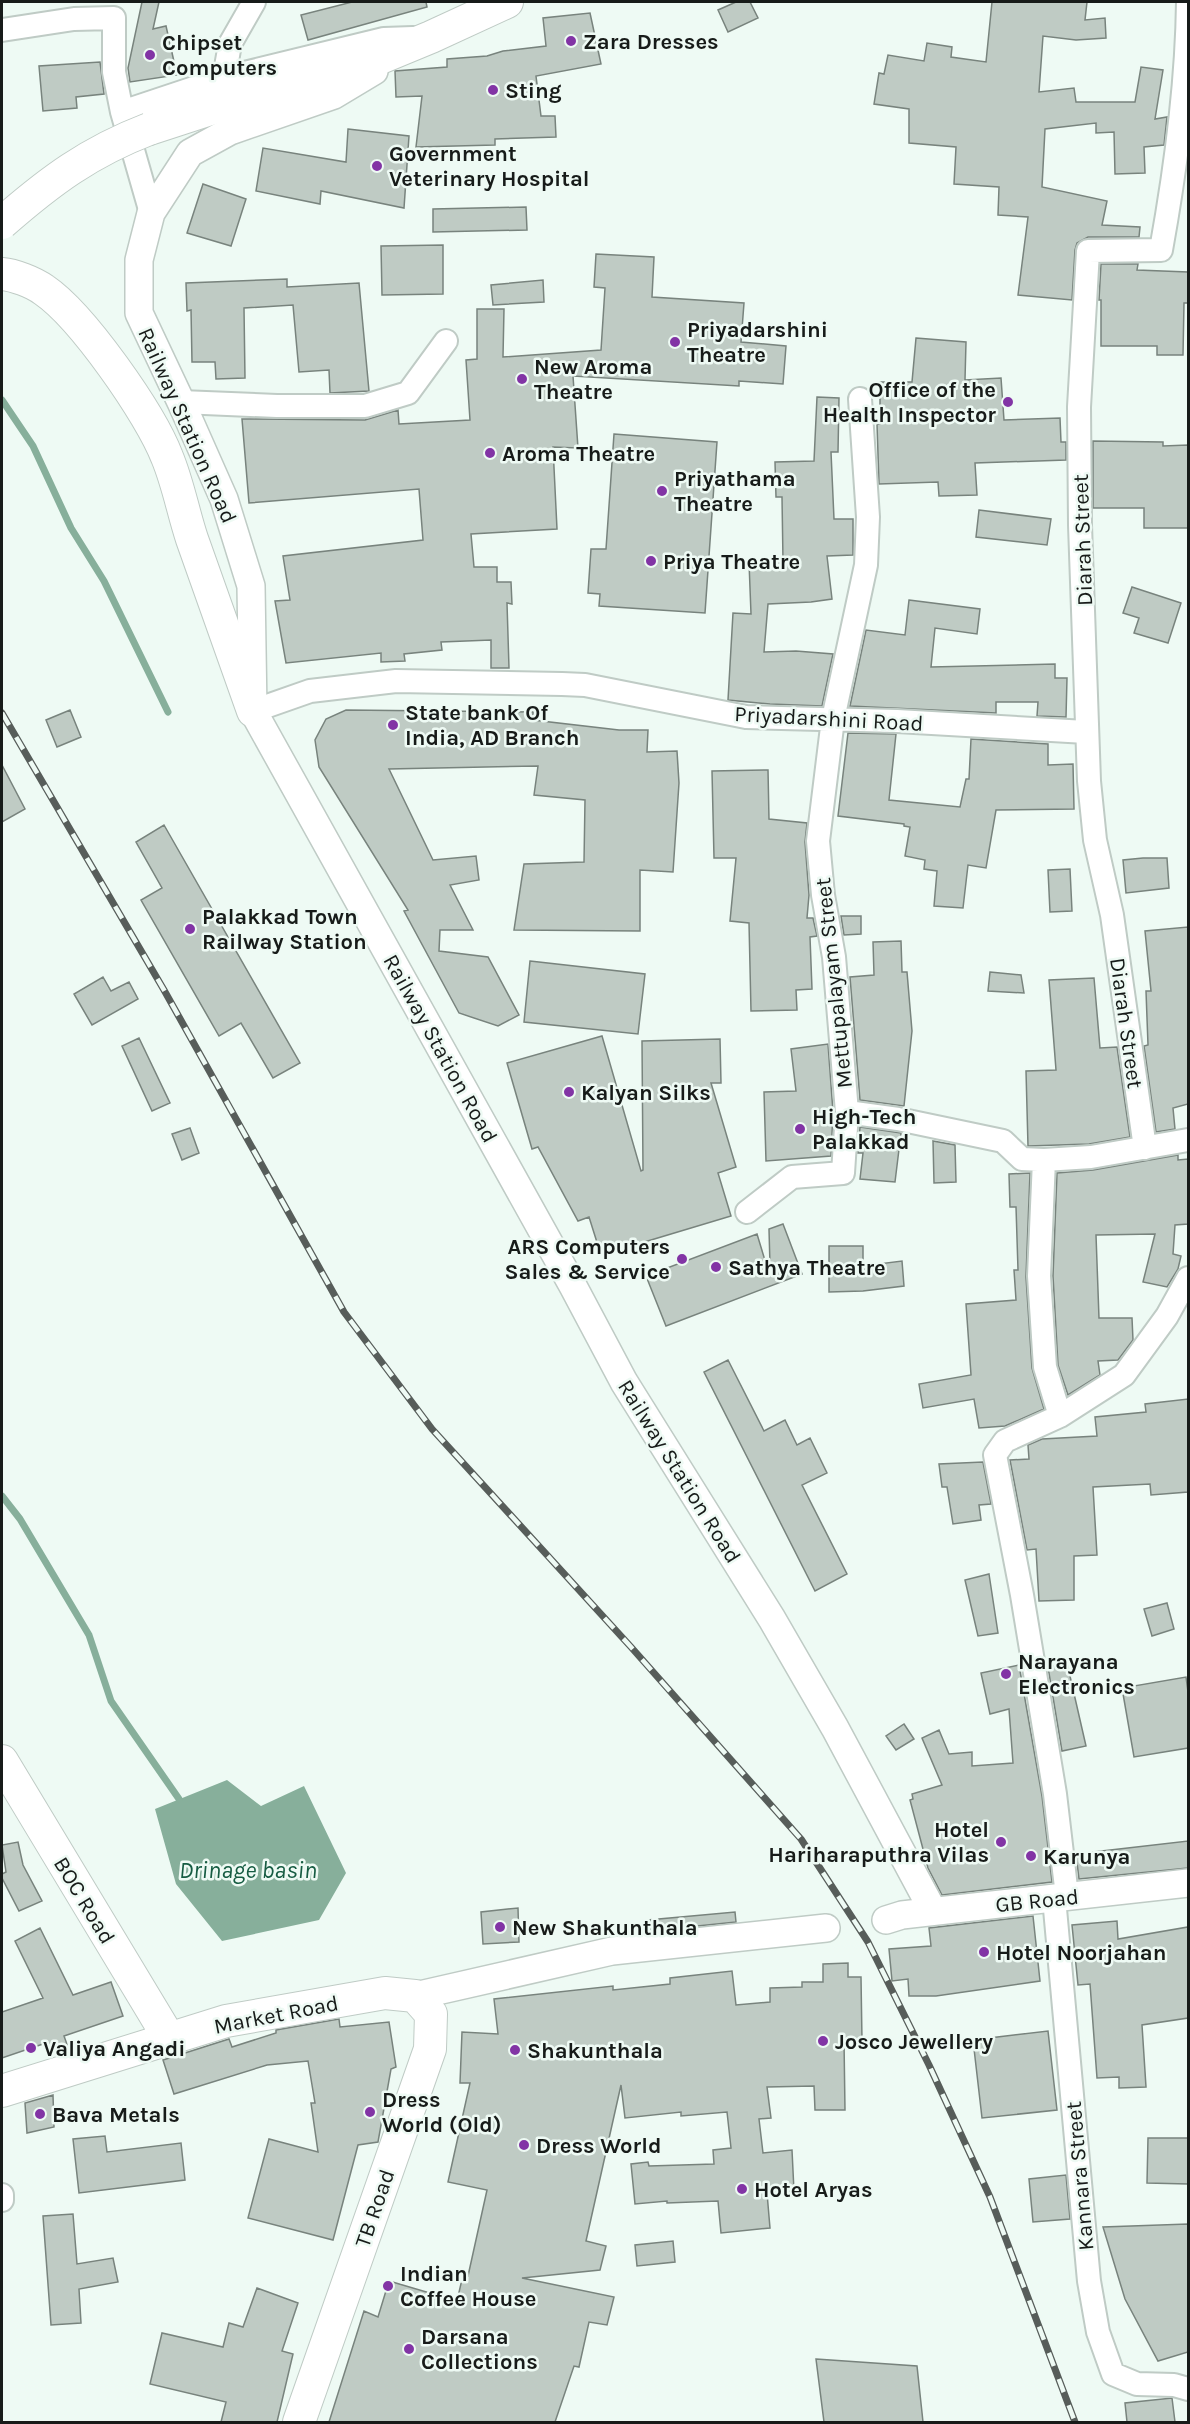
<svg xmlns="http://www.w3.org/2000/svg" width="1190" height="2424" font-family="Karla,sans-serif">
  <rect width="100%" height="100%" fill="#eefaf4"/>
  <path fill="#87af9b" d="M227,1780L261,1806L304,1786L346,1873L319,1920L222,1941L176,1884L155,1809Z"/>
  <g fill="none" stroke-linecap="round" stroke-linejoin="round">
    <path stroke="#87af9b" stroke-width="7" d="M2,400L33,446L71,528L104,581L168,712
      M2,1496L20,1519L89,1635L111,1701L179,1799"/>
  </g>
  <path fill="#bfcbc4" stroke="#78837d" stroke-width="1.5" d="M142,2H159L153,29L166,26L177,75L130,82L128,68Z
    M352,2H426L427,7L308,40L301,15Z
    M736,2H750L758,18L728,32L718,10Z
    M992,2H1087L1085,20L1105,18L1106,38L1076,40L1043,36L1039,92L1074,88L1076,102H1135L1141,67L1163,70L1155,119L1167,117L1164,145L1144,147L1145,173L1115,174L1114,132L1096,133V123L1045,129L1042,187L1107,201L1102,225L1140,227L1139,237H1088L1077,243L1075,250L1072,300L1018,295L1028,217L998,215L999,187L954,184L956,147L909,143V109L874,104L879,73L884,74L888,55L924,61L927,43L952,47L951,57L986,62Z
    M590,13L601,64L536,76L541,116H555L556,137L495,139V145L416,147L422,96L396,97L395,71L447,67V59L487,56L503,51L546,46L543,18Z
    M100,62L104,94L76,97L77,108L43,111L39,66Z
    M348,129L409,136L404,208L321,191L320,204L256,191L263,148L346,162Z
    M203,184L246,199L231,246L187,233Z
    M526,207L527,230L433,232V209Z
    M443,245V294L382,295L381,246Z
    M596,254L654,257L652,297L744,303L741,342L786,346L783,384L739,381V386L573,376L578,448L553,447L557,529L471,534L474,567H497V582H511L512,604L507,603L509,668H491V640L441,642L442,650L404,654L405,661L381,662V653L286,663L275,601L290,600L283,556L423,540L419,489L249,503L242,419L365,420L398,410L399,424L470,420L466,360L477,359V309H504L503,357L601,350L605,288L594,287Z
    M1101,264H1138L1137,270L1188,272V303H1184L1183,355H1157V346H1101V300H1099Z
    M287,279V287L359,283L369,391L330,393L329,370L299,372L293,305L244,308L245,378L216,379L215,362H192L191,310L187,311L186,283Z
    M543,280L544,302L493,305L491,285Z
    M916,338L966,342L965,380L1001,378L1004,420L1060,418L1061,442H1066V460L975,463L977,495L939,496L938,482L879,484L877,424H880V382H912Z
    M817,397L839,398L838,452H831L834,519H853V555L827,556L832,599L811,602L768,604L764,652L796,651L833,654L822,706L770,704L728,700L733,613L751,614L749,562L783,561L782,497H776L775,462L814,461Z
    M614,434L717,442L705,613L599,606L600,594L588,593L591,549H606Z
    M1093,441L1163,442V446L1188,445V528H1144V508H1093Z
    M979,510L1051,519L1047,545L976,537Z
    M1132,587L1181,603L1168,643L1134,633L1139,618L1123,613Z
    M909,600L980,609L977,634L935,628L931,667L1055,664V678H1067L1066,717L1037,716L1038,702H996V713L850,706L866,630L905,635Z
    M70,710L81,737L57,747L46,720Z
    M346,710L533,712V720L619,730H648L647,752L677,751L679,783L673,872L640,870V931L514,930L524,864L584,862L585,800L534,795L538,766L389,769L433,860L476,856L479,880L450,885L473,930H440L439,951L488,957L519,1015L498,1026L459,1013L404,911L408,910L319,767L315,740L326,719Z
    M848,733L896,734L889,800L960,807L966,779H969L971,739L1048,744V765L1073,764L1074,809L996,810L986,868L968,865L963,908L934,906L937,871L924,869L925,860L905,856L910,827L904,826V824L838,816Z
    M2,765L25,809L2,822Z
    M768,770L769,819L807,823L805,842L809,895L807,918H813L817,936L810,937L812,989L796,990L797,1010L751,1011L749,923L730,921L736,858H714L712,771Z
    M164,825L300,1063L273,1078L241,1023L219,1036L141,900L162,888L136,842Z
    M1143,858H1167L1169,888L1126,893L1123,860Z
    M1070,869L1072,911L1050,912L1048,870Z
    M841,916H861V934L844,935Z
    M1188,927V1104L1173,1108L1175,1129L1156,1132L1144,1046L1148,1045L1146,991H1151L1145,931Z
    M901,941L902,972H907L912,1031L904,1106L860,1100L850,977L874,975L873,942Z
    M530,961L645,974L638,1034L524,1022Z
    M990,972L1021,975L1024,993L988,991Z
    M103,977L111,991L129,982L138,999L92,1025L74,994Z
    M1094,978L1100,1048L1117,1047L1130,1137L1089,1144L1028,1146L1026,1071L1056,1070L1049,980Z
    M602,1036L641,1171L643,1170L642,1041L720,1039L721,1083H711L736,1167L718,1173L731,1216L601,1255L589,1217L578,1221L538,1147L532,1149L507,1063Z
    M139,1038L170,1103L152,1111L122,1046Z
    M828,1044L833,1112L831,1156L766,1161L764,1092L796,1091L791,1049Z
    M860,1127L901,1133L895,1182L860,1179L863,1153H858Z
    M190,1128L199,1153L182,1160L172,1134Z
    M933,1141L955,1145L956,1182L934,1183Z
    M1178,1155V1160L1188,1159V1224L1175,1225L1173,1254L1181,1256L1178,1269L1167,1287L1143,1282L1155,1234L1096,1235L1099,1318H1132L1133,1340L1118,1360L1098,1361L1100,1375L1068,1395L1058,1365L1053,1276L1057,1173L1093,1170Z
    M1030,1173L1026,1277L1032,1368L1044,1409L1005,1426L979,1428L974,1399L923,1408L919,1384L971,1375L966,1304L1016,1300L1014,1270H1018L1016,1207H1010L1009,1174Z
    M783,1224L802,1274L666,1326L646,1276L757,1234L767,1267L770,1266L769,1229Z
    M829,1246H863V1266L902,1261L904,1286L863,1291L829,1292Z
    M728,1360L764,1431L785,1420L797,1445L810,1438L827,1473L802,1485L847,1574L815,1591L704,1372Z
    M1188,1399V1492L1151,1495L1150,1484L1093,1487L1097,1555L1074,1556V1600L1039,1601L1036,1549L1027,1550L1010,1460L1029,1459L1028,1445L1042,1439L1097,1436L1095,1417L1146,1412L1145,1404Z
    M983,1462L991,1504L979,1505L981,1520L953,1524L947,1487H942L939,1464Z
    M989,1574L998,1633L978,1636L965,1580Z
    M1167,1603L1174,1629L1152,1636L1144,1609Z
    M1067,1663L1086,1746L1062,1751L1048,1667Z
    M1019,1665L1042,1796L1052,1882L942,1895L928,1868L910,1800L913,1799L912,1794L942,1785L922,1738L939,1730L949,1754L972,1752V1766L1013,1763L1009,1709L990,1714L981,1673Z
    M1186,1677L1188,1692V1748L1134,1757L1122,1688Z
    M904,1724L914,1739L896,1750L886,1736Z
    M1188,1841V1868L1079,1879L1076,1854Z
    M18,1842L23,1865L42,1901L19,1911L2,1878V1874L6,1872L2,1845Z
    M518,1908L519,1942L483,1944L481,1912Z
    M735,1912L736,1922L649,1931L648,1920Z
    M1033,1916L1040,1981L936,1996H909L908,1979L892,1981L889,1949L931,1946L929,1928Z
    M1117,1921L1118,1939L1188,1927V2018L1142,2025L1146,2087L1119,2088V2077L1097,2078L1090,1984L1078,1985L1072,1925Z
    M40,1928L73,1995L111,1982L123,2016L64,2036L68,2047L47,2055L43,2044L2,2058V2012L43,1998L15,1941Z
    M848,1963V1977H861L862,2040H844L845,2110H815L814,2086L767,2087L771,2118L759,2119L763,2153L792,2150L794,2191L767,2193L770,2228L721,2233L718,2201L667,2203V2201L635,2204L631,2164L648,2162L649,2166L714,2164L713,2150L731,2148L727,2112L681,2116V2112L625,2118L621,2085L586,2241L606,2246L600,2270L522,2278L614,2297L607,2325L589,2322L579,2367L574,2366L555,2422H329L364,2311L378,2317L389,2281L457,2301L463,2275L468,2276L487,2190L448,2182L470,2083H460L462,2032L498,2034L494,1999L613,1986V1990L670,1984V1978L732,1971L736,2005L770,2002V1988L802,1987V1982H823V1964Z
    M339,2019L340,2027L389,2022L396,2067L391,2069L378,2142L358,2145L333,2240L248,2218L269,2139L318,2152L311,2103H315L308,2061L267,2065L174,2094L163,2060L229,2039L232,2047L276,2033V2030Z
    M1048,2031L1057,2110L982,2118L973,2040Z
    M53,2095L54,2127L27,2133L25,2103Z
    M105,2136L107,2152L181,2143L185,2180L79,2193L73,2139Z
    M1148,2138H1188V2184L1147,2183Z
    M1066,2175L1070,2219L1033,2222L1029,2179Z
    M73,2214L77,2264L113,2258L118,2282L79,2289L81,2323L51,2325L43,2216Z
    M1188,2224V2352L1158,2361L1125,2299L1103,2227Z
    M673,2241L675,2262L637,2266L635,2245Z
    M257,2288L298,2303L282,2351L293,2354L277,2422H221L226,2402L150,2384L162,2333L223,2347L229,2323L243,2327Z
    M816,2359L917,2366L923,2422H824Z
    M1172,2398L1175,2422H1127L1125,2403Z"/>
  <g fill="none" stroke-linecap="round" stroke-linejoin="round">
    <g stroke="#bfcbc5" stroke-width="26">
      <path id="minor" d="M2,30L74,19L114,18V72L122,112L151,213
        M224,78L230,44L254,2
        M122,112L224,78L384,39L413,38
        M860,399L868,517L866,565L833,719L818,841L823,895L834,957L847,1112L898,1119L1003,1141L1022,1159L1044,1160L1091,1157L1188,1140
        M181,402L277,406H365L408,393L446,341
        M253,711L310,691L396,681L562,684L585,685L746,717L897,721L1086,732
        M1145,1148L1112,915L1095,840L1089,781L1080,525L1079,407L1088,251L1161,250C1176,167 1187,86 1188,2
        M1044,1160L1039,1276L1045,1367L1060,1416
        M747,1212L792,1177L843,1173L847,1112
        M1067,1896L1055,1794L1022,1595L995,1455L1005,1441L1060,1416L1124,1375L1167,1316L1188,1278
        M1054,1898L1089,2281L1098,2332L1113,2374L1137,2384L1174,2385L1188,2389
        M2,2195V2200"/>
    </g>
    <g stroke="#bfcbc5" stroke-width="30">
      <path id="tertiary" d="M374,71L334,95L230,131L190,153L151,213L139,260V313L181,402L224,499L251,586L253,711L573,1286L624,1382L772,1619L835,1728L933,1911
        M886,1920L902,1915L1188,1883
        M415,1996L612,1951L826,1928"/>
    </g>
    <g stroke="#bfcbc5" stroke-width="34">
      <path id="secondary" d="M149,129L247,97L344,73L431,37L507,2
        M2,274C14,275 33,282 44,290C82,316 150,413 167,457C178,483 183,512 192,539C212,597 233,654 253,711
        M2,1761L169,2038
        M2,2091L226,2021L385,1993L415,1996L431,2014L430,2049L299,2422"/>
    </g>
    <use href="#minor" stroke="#fff" stroke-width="22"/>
    <use href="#tertiary" stroke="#fff" stroke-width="27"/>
    <use href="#secondary" stroke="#fff" stroke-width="32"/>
    <g stroke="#575d5a" stroke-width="7">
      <path id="rail" d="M2,713L164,990L344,1312L432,1429L631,1647L801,1839L868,1942L929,2065L990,2197L1075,2422"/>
    </g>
    <use href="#rail" stroke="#eefaf4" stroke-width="4.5" stroke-dasharray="14" stroke-linecap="butt"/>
    <g stroke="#bfcbc5" stroke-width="34" stroke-linecap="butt">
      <path id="secondary-bridge" d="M2,223C50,181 89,152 149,129"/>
    </g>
    <use href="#secondary-bridge" stroke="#fff" stroke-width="32"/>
  </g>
  <g fill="#8234a5" stroke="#eefaf4" stroke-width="2">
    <circle cx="571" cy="41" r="6"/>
    <circle cx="150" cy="55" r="6"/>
    <circle cx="493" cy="90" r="6"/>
    <circle cx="377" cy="166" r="6"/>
    <circle cx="675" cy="342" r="6"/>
    <circle cx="522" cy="379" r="6"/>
    <circle cx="1008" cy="402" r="6"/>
    <circle cx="490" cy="453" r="6"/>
    <circle cx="662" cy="491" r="6"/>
    <circle cx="651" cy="561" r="6"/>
    <circle cx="393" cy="725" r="6"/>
    <circle cx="190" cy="929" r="6"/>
    <circle cx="569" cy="1092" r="6"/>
    <circle cx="800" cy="1129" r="6"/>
    <circle cx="682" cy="1259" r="6"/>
    <circle cx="716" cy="1267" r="6"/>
    <circle cx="1006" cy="1674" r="6"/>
    <circle cx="1001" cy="1842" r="6"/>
    <circle cx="1031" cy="1856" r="6"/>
    <circle cx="500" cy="1927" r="6"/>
    <circle cx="984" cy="1952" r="6"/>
    <circle cx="823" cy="2041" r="6"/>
    <circle cx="31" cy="2048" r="6"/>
    <circle cx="515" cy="2050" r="6"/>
    <circle cx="370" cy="2112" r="6"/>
    <circle cx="40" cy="2114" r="6"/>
    <circle cx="524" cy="2145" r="6"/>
    <circle cx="742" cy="2189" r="6"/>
    <circle cx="388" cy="2286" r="6"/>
    <circle cx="409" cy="2349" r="6"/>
  </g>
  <g text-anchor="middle" stroke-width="5" stroke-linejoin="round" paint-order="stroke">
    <g font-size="22" font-weight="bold" fill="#171b19" stroke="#eefaf4" text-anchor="start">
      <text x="583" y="49">Zara Dresses</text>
      <text x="162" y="50">Chipset<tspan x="162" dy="25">Computers</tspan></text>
      <text x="505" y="98">Sting</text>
      <text x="389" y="161">Government<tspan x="389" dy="25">Veterinary Hospital</tspan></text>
      <text x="687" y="337">Priyadarshini<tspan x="687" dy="25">Theatre</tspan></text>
      <text x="534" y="374">New Aroma<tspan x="534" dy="25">Theatre</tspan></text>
      <text x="996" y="397" text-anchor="end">Office of the<tspan x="996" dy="25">Health Inspector</tspan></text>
      <text x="502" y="461">Aroma Theatre</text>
      <text x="674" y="486">Priyathama<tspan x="674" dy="25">Theatre</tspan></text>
      <text x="663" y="569">Priya Theatre</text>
      <text x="405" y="720">State bank Of<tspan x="405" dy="25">India, AD Branch</tspan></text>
      <text x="202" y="924">Palakkad Town<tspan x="202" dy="25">Railway Station</tspan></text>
      <text x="581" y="1100">Kalyan Silks</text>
      <text x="812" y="1124">High-Tech<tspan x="812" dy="25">Palakkad</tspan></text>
      <text x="670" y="1254" text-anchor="end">ARS Computers<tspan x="670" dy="25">Sales &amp; Service</tspan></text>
      <text x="728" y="1275">Sathya Theatre</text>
      <text x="1018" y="1669">Narayana<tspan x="1018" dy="25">Electronics</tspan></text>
      <text x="989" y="1837" text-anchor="end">Hotel<tspan x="989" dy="25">Hariharaputhra Vilas</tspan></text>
      <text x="1043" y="1864">Karunya</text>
      <text x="512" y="1935">New Shakunthala</text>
      <text x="996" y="1960">Hotel Noorjahan</text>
      <text x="835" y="2049">Josco Jewellery</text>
      <text x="43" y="2056">Valiya Angadi</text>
      <text x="527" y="2058">Shakunthala</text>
      <text x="382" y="2107">Dress<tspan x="382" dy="25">World (Old)</tspan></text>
      <text x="52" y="2122">Bava Metals</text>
      <text x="536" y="2153">Dress World</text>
      <text x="754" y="2197">Hotel Aryas</text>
      <text x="400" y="2281">Indian<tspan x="400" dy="25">Coffee House</tspan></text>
      <text x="421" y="2344">Darsana<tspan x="421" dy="25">Collections</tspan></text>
    </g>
    <g font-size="22" fill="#171b19" stroke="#eefaf4">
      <text transform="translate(188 425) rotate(66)" y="8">Railway Station Road</text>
      <text transform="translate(1082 540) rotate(-92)" y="8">Diarah Street</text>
      <text transform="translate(829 718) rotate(3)" y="8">Priyadarshini Road</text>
      <text transform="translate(833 983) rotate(-96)" y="8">Mettupalayam Street</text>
      <text transform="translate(1127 1023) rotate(82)" y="8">Diarah Street</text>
      <text transform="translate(441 1048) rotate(61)" y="8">Railway Station Road</text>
      <text transform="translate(680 1471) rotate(58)" y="8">Railway Station Road</text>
      <text transform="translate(85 1900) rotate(59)" y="8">BOC Road</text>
      <text transform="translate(1037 1900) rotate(-6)" y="8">GB Road</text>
      <text transform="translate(276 2014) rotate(-11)" y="8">Market Road</text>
      <text transform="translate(1079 2176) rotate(-95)" y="8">Kannara Street</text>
      <text transform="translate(374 2208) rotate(-71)" y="8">TB Road</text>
    </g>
    <g font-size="24" font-style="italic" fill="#165c42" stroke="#eefaf4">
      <text x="248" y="1878">Drinage basin</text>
    </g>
  </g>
  <rect width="1190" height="2424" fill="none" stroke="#171b19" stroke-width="6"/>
</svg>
